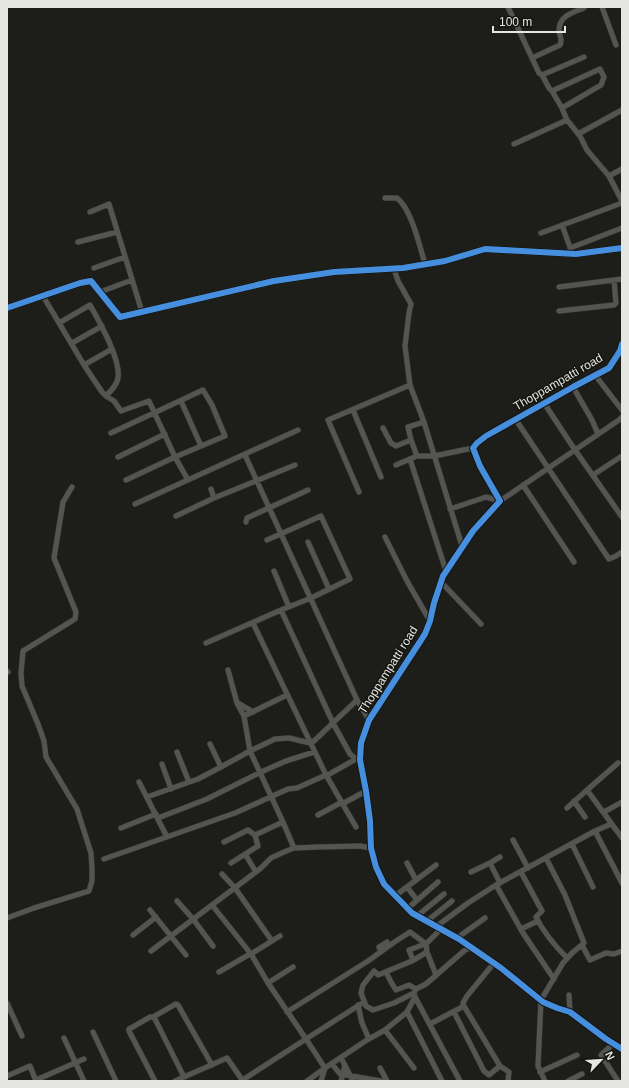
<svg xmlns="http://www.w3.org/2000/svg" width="629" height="1088" font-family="Helvetica,sans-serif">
  <rect width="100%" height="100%" fill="#1d1d1a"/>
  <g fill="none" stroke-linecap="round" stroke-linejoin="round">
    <g stroke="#373735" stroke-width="6">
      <path id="street" d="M508,7L539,73L542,75L549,88L552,91L562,108L567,120L580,136L587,150L609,176L622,201
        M602,7L616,45
        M532,58L560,45C563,39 559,36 559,30C559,16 573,12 584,8
        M542,75L584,57
        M552,91L600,69L604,77L601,85L562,108
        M578,134L622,110
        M514,144L567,120
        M609,176L622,169
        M385,198H397C411,208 420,247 425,264
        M90,212L109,204L142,312
        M562,225L571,250
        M541,233L622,203
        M78,242L117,232
        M570,248L622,228
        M94,268L125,257
        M394,269L398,281L411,304L409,313L405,346L410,385
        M559,287L622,279
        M100,292L132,280
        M43,296L84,365L102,392L106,396L114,401L121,411L149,401L175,457L188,480
        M559,311L614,305L616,303L614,280
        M59,323L90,305C99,321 121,359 118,378C117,385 111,391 106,396
        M72,343L102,326
        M622,344L620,351L609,368L573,387L486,436L477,443L473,448L480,466L500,501L473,531L443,576L434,603L430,621L425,634L369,720L361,743L360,760L366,791L370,821L371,848L376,867L384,884L412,913L459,939L501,968L543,1002L557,1008L570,1012L606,1039L622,1049
        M84,365L112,349
        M595,375L622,410
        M573,387L592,420L598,434
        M181,401L201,446
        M544,403L575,450L622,517
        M353,410L381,477
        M516,420L609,559L616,556L622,552
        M424,422L408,427L411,440L417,456L410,459L446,571
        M383,428L391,443L396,446L411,440
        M111,433L203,390L212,405L225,436L175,457L126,480
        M245,455L357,700L369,720
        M417,456H434L473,448
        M118,457L165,434
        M396,465L410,459
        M593,475L622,456
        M523,485L574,562
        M211,489L214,498
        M359,492L328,420L410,385L424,422L462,546
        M135,504L298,430
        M450,509L486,497L500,501L619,420L622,417
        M176,516L214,498L295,465
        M246,522L247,518L308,490
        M385,537L407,581L430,621
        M308,542L329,589
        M274,571L289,607
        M441,582L481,624
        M281,610L333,723L350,754L356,759L360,760
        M253,623L326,775L356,827
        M206,643L281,610L311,598L350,579L321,516L267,540
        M228,670L237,703L244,716L250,751L283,822L294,848
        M7,671L8,672
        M238,703L253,712
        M244,716L287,695
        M210,744L221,767
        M177,752L189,782
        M618,763L587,790L622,838
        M162,764L171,789
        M326,776L356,759
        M139,782L167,837
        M147,797L198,779L221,767L250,751L275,739L289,738L310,743L314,741L357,700
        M574,801L585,817
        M342,804L366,791
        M567,808L587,790
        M604,812L622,802
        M318,815L342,802
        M158,818L207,799L261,772L286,761L314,752
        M121,828L156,814
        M595,831L622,883
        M255,835L283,822
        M513,840L528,868
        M224,842L248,830L255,835L258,846L231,863
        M572,844L593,887
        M245,854L256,872
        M104,859L235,813L288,789L297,788L326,775
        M407,863L416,880
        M490,863L500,883
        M471,872L490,863L500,857
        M521,872L542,911L536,917C544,933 555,946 567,958
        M222,874L235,888L272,941
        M496,885L523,933L554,979
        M407,887L417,900
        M395,896L436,865
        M177,901L193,919L213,946
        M407,909L438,882
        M150,910L186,955
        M417,916L444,894
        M7,918L34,908L89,891L92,881V869L91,853L77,809L46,757L44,741L38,724L22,686L21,673L23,651L75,619L76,612L54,558L63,502L72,487
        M427,921L452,901
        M437,926L468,903L496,885L595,831L611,824
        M521,929L538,921
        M133,935L156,917
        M457,938L485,918
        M582,945L590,960L606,953L614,954L622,951
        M151,951L212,905
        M381,952L379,947L387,942
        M427,952L436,975
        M251,954L280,936
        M413,960L409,950L425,944
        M219,972L250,954
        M386,972L391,982L396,990L409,985L416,989
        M268,983L293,967
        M414,993L394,1003L373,1010L366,1006L361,993L363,985L374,971L378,975L412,961L427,952L426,944
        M569,995L570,1012
        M415,997L460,1081
        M364,1002L306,1039L268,983L251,954L212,905L261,868L271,858L284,852L294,848L319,847L360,846L371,848
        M7,1003L22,1036
        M358,1005L362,1023L369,1039
        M287,1012L368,961L393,943L410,932L426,944L441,929
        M407,1012L442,1081
        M454,1012L484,1071L489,1075L500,1066L464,1006L463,1003L467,996L494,963
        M153,1017L174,1005L176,1004L178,1005L212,1065
        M430,1024L464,1006
        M385,1030L414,1068
        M93,1032L116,1081
        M64,1038L84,1081
        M613,1044L601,1055L618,1081
        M341,1058L353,1081
        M332,1064L340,1074L381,1081
        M500,1066L509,1072L508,1081
        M380,1068L387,1081
        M540,1072L577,1055
        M7,1076L30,1066L36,1081
        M36,1080L84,1059
        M155,1081L129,1031V1029L131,1028L150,1017H153L155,1019L184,1077
        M175,1081L227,1058L243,1081
        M241,1081L306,1039L325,1068L367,1040L385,1030L407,1012L415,997L414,993L416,989L426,984L465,950L471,948
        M307,1081L325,1068
        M321,1081L325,1068
        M341,1081L345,1065
        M545,1081L538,1066L541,1000L563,963L572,953L584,943L565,895L546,858
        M568,1081L582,1074"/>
    </g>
    <g stroke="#373735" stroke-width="8">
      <path id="secondary" d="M7,308L80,283L91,281L120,317L274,281L334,272L403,268L445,261L485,249L576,254L622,248"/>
    </g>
    <use href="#street" stroke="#545452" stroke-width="5"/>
    <use href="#secondary" stroke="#585853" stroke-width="7"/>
    <g stroke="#151510" stroke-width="8">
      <path id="cycleway" d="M7,308L80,283L91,281L120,317L274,281L334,272L403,268L445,261L485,249L576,254L622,248
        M622,344L620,351L609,368L573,387L486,436L477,443L473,448L480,466L500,501L473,531L443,576L434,603L430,621L425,634L369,720L361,743L360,760L366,791L370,821L371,848L376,867L384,884L412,913L459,939L501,968L543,1002L557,1008L570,1012L606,1039L622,1049"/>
    </g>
    <use href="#cycleway" stroke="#468fdf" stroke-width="6"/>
  </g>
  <g text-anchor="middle" stroke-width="3" stroke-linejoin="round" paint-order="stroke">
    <g font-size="12" fill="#e5e5e1" stroke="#151510">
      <text transform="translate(558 382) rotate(-30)" y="4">Thoppampatti road</text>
      <text transform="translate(388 670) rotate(-58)" y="4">Thoppampatti road</text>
    </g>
  </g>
  <rect width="629" height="1088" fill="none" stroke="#e5e5e1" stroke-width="16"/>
  <g transform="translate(601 1060) rotate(65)" stroke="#151510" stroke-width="3" paint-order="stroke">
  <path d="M0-3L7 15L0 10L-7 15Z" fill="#e5e5e1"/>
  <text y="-6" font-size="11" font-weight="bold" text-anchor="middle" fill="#e5e5e1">N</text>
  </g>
  <path d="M493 26v6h72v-6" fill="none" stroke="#e5e5e1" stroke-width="2"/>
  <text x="499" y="26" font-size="12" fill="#e5e5e1" stroke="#151510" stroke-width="3" paint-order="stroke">100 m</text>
</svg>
